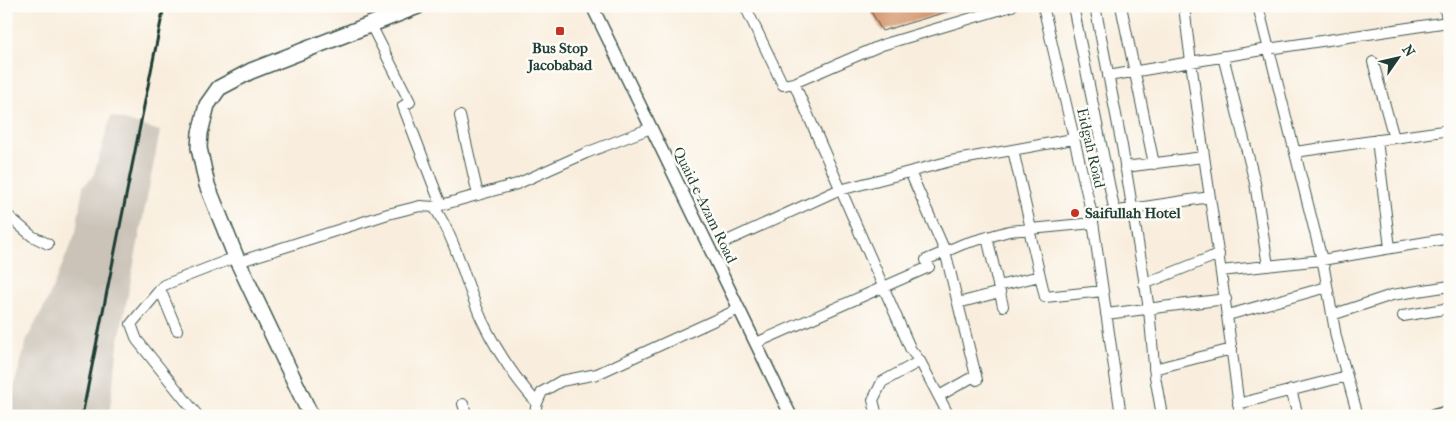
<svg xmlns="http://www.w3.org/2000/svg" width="1456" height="422" font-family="'IM FELL French Canon',serif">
  <rect width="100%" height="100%" fill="#fdfcf7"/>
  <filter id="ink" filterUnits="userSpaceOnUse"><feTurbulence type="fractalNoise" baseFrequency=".02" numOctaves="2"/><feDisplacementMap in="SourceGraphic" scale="10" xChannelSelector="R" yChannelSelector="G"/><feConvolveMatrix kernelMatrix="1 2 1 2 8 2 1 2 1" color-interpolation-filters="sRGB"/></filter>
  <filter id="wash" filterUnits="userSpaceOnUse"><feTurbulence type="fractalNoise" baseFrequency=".0096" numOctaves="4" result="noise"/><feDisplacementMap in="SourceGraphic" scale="20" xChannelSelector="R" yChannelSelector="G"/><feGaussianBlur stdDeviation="1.12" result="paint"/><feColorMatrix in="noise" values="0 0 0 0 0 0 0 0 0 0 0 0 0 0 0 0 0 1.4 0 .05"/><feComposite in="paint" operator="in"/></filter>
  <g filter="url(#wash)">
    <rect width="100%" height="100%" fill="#f9eede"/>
    <path fill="#cbc3b8" d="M111,116L160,131L118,345L109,416H6L27,339L48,299L76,232L83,186L93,177Z"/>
    <g id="blocks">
      <path fill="#d4946b" d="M868,6H963V7L882,31Z"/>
    </g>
  </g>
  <g filter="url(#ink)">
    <use href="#blocks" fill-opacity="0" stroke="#40584e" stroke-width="1"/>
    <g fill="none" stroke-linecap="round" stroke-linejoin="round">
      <g stroke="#40584e" stroke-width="12">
        <path id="minor" d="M745,6L783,85L794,83L882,45L1012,6
          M1043,6L1092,215L1121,416
          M1073,6L1115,213
          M1095,6L1122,146L1149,309L1155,376L1162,416
          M1121,6L1154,164
          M1184,6C1200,143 1224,279 1240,416
          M1258,6L1324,268L1336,337L1358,416
          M1444,6L1450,30
          M371,25L410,102L403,106L441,205
          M1223,56L1255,183L1268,266
          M1373,62L1394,138
          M1108,76L1268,49L1448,22
          M794,83L911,350L920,361L949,416
          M460,116L478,195
          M1377,140L1390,248
          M1013,150L1031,229
          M1295,152L1450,130
          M1125,167L1203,157
          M910,172L945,251L977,380
          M434,207L517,184L586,153L651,128
          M6,214L32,236L48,244
          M1092,215L1210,197
          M1029,229L1045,297L1103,291
          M987,237L1003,306
          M727,241L836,191L951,161L1073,139
          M238,262L388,214L420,206L434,207C457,241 465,283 482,320C496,350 515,378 537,403L534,416
          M1221,271L1322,260L1450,238
          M1144,284L1219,254
          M998,286L1040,276
          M160,289L177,330
          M958,303L1000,292
          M1106,314L1226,299
          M1228,315L1327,287
          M1332,315L1392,295L1450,286
          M1403,316L1450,308
          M756,343L929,267L926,260L963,244L1009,231L1093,223
          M1154,369L1232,349
          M1291,390L1298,416
          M939,396L976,375
          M537,403L542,392L561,381L597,374L739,309
          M463,404L467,416
          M1238,404L1347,376
          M198,416L137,340L131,324L164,285L236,257
          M877,416L873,400L882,382L920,361"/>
      </g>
      <g stroke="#40584e" stroke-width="14">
        <path id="tertiary" d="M592,6L791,416
          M1433,416L1450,411"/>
      </g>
      <g stroke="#40584e" stroke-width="18">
        <path id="primary" d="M311,416L238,262L207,185L199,148L200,133L207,105L219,88L251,71L418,6"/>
      </g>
      <use href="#minor" stroke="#fff" stroke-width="10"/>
      <use href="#tertiary" stroke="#fff" stroke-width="11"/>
      <use href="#primary" stroke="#fff" stroke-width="15"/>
      <path stroke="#1f3d34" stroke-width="3" d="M82,416L164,6"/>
    </g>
  </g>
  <g fill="#c8321e" stroke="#fdfcf7" stroke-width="2">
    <rect x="555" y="26" width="10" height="10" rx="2.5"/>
    <circle cx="1075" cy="213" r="5"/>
  </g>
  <g text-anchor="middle" stroke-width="5" stroke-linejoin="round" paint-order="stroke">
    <g font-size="15" font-weight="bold" fill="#1f3d34" stroke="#fdfcf7">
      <text x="560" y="53">Bus Stop<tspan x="560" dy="17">Jacobabad</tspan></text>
      <text x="1085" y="218" text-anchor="start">Saifullah Hotel</text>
    </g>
    <g font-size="15" fill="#1f3d34" stroke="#fdfcf7">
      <text transform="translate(1091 148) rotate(77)" y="5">Eidgah Road</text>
      <text transform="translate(705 205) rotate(64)" y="5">Quaid-e-Azam Road</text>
    </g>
  </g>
  <rect width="1456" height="422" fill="none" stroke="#fdfcf7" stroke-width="25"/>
  <g transform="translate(1398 58) rotate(56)" stroke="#fdfcf7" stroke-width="4" paint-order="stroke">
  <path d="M0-4L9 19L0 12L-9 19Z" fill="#1f3d34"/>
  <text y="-8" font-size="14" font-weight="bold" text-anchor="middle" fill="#1f3d34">N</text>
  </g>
</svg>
